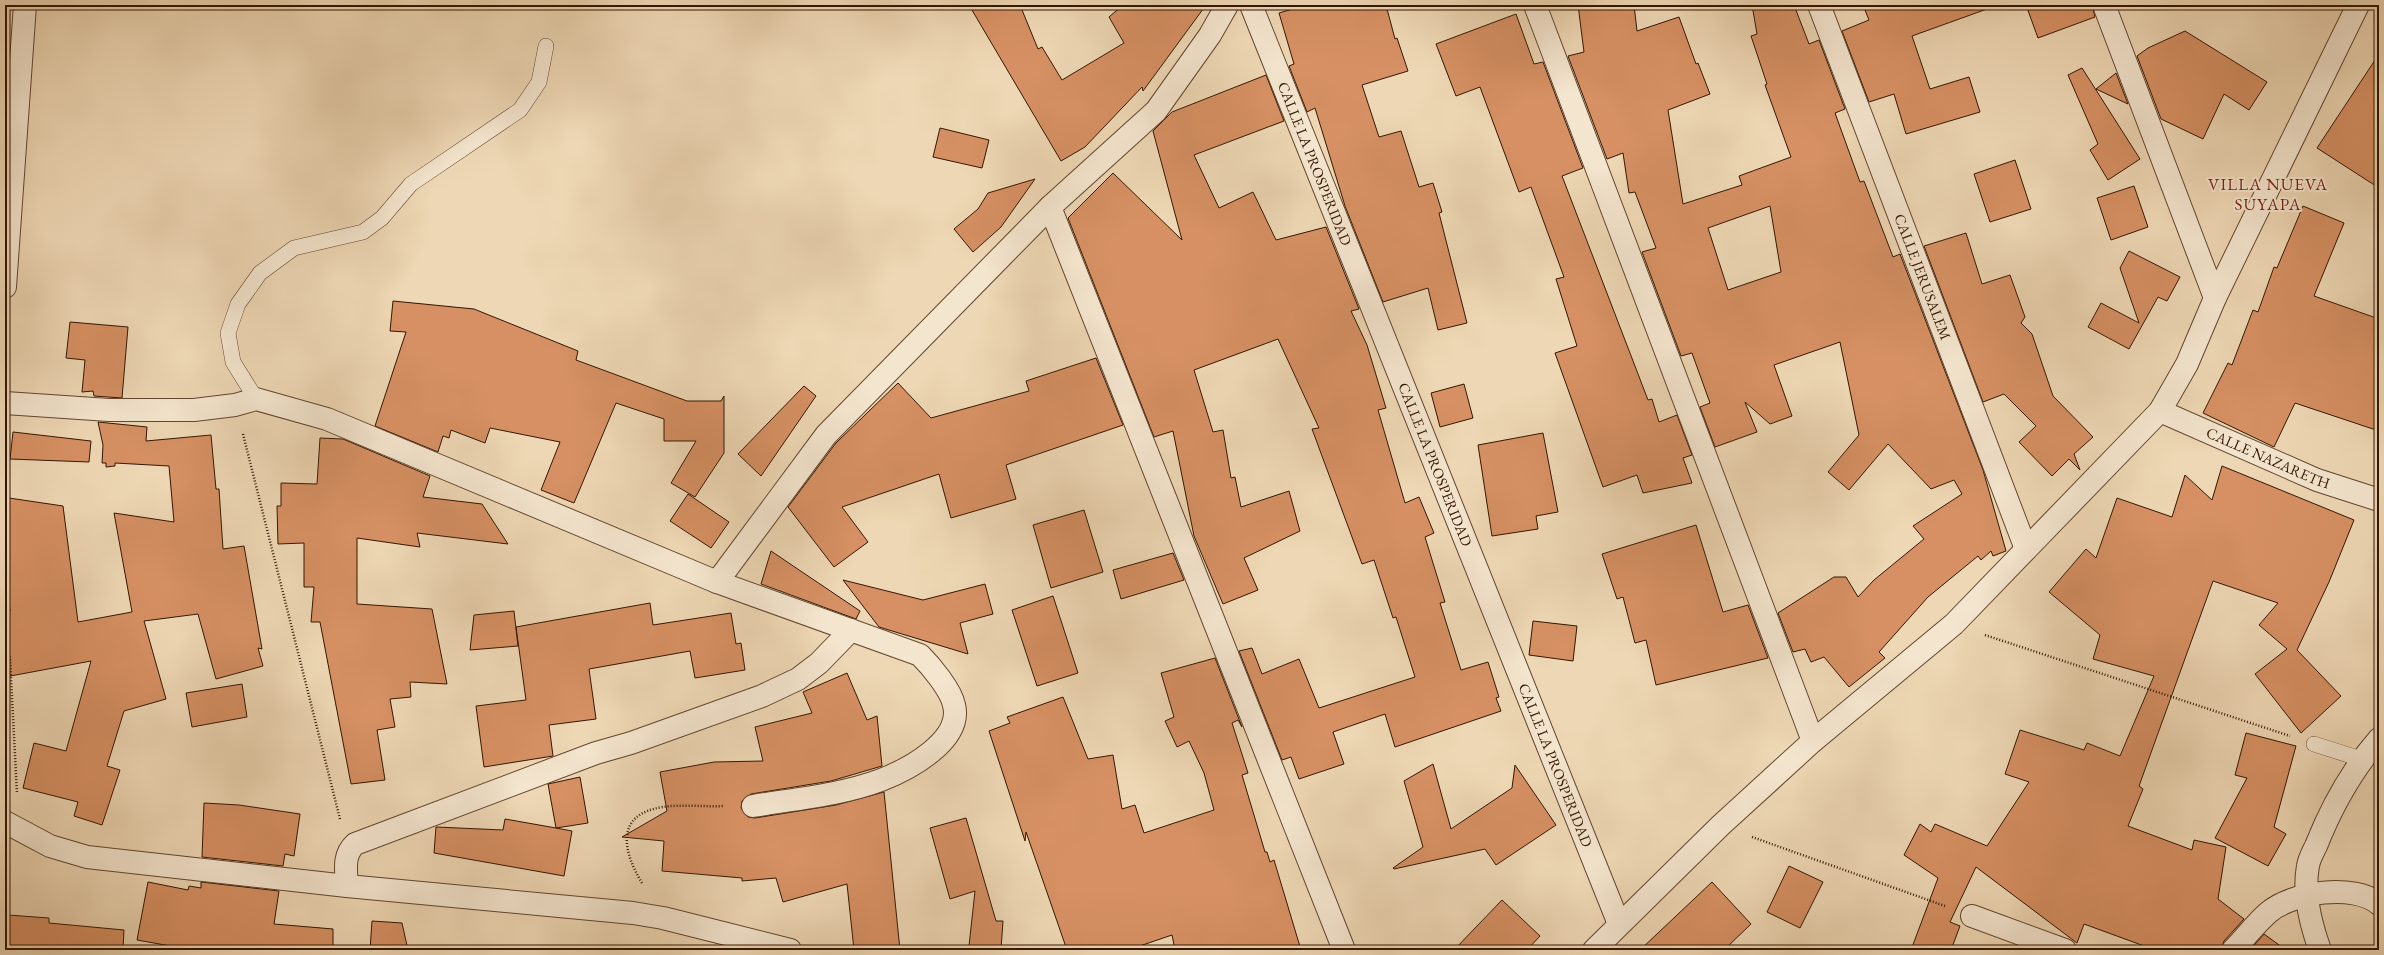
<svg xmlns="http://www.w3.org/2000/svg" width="2384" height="955" font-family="'EB Garamond',serif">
  <rect width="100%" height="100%" fill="#eed7b4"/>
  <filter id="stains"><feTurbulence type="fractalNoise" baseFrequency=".005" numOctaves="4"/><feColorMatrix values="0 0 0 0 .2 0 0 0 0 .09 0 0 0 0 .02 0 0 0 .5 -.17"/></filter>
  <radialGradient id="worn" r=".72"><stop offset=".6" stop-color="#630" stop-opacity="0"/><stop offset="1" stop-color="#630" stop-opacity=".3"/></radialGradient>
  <path fill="#d69063" stroke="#331602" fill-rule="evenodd" d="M969,5H1020L1038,49L1042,47L1062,80L1124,43L1109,17L1123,5H1206L1143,91L1142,87L1085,147L1061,161Z
    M1306,5H1386L1395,39L1397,38L1408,71L1362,85L1379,137L1401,131L1419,187L1433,183L1442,212L1439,213L1467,323L1438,330L1428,288L1383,302L1345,206L1315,108L1307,112L1289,66L1294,64L1279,13Z
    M1578,5H1634L1637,31L1679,17L1696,64L1698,63L1710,94L1668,110L1683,204L1742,185L1739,176L1791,157L1765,85L1767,84L1751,36L1757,34L1752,5H1794L1809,44L1819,40L1845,109L1835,113L1860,182L1864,181L1893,257L1900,254L1983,470L2006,551L1993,556L1991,551L1981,560L1978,556L1928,597L1879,652L1885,658L1849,687L1824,657L1811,662L1805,649L1793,652L1778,613L1834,577H1846L1858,597L1874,580L1924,539L1913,526L1962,494L1954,480L1931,489L1888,444L1849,490L1828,472L1859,435L1840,342L1774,365L1792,416L1770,424L1745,402L1757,432L1715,447L1700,407L1710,403L1692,353L1681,356L1642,252L1656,248L1635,192L1629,193L1623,153L1607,159L1568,56L1584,52ZM1770,206L1781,272L1728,290L1708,228Z
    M1863,5H1987V9L1912,36L1930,89L1969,77L1980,112L1906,134L1894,94L1869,102L1842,31L1869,20Z
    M2026,5H2092L2095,17L2038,38Z
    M1516,14L1534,64L1543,62L1583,168L1562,176L1648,400L1652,399L1659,422L1677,415L1692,455L1683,458L1692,483L1643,493L1637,475L1603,487L1555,353L1577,346L1556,279L1564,277L1531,187L1519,192L1480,87L1456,96L1436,44Z
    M2185,31L2267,82L2249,110L2224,94L2203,139L2161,119L2137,56L2148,48Z
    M2379,54V188L2317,148Z
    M2082,68L2140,159L2108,180L2090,150L2098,144L2068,75Z
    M2116,73L2128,104L2096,89Z
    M1266,75L1284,121L1194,155L1219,208L1253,192L1276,240L1326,227L1359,309L1351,311L1367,345L1386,408L1378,410L1405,503L1419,497L1434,533L1425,537L1445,602L1440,603L1461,670L1488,662L1499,697L1496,698L1501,711L1395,747L1385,714L1333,732L1344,764L1299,779L1291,757L1282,760L1239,651L1252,648L1262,674L1299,659L1319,708L1415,677L1396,617L1393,618L1374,560L1362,564L1312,429L1319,428L1278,339L1194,370L1213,432L1223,430L1231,478L1235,477L1241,507L1289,491L1300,531L1244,558L1258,590L1223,604L1194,536L1173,431L1154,437L1068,218L1113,173L1182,240L1153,131L1172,112Z
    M940,128L989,140L982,168L933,157Z
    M2015,160L2031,209L1990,222L1974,174Z
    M1035,179L1001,227L973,252L954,229L978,209L988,193Z
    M2134,186L2148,227L2111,240L2097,198Z
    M2303,206L2344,223L2314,296L2379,319V431L2295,403L2274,447L2203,413L2228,363L2232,365L2253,310L2258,312L2274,267L2277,268Z
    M1966,233L1982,284L2010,275L2025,317L2021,323L2032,334L2053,396L2093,437L2074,454L2080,470L2069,459L2052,476L2019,442L2036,426L2004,394L1983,402L1924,246Z
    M2129,251L2180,277L2167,301L2158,297L2129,349L2088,327L2101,303L2139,323L2120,268Z
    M393,301L474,309L578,351L576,360L687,401H721L724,396V453L695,497L671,483L696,441H664V419L616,403L574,503L541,490L560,442L490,428L485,443L451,430L449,438L443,436L438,452L375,426L406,332L390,331Z
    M70,322L128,327L122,398L94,396L93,391L82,392L85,360L66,358Z
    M1096,358L1123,425L1006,465L1016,499L951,518L939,474L842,507L868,542L834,567L788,507L836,443L898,383L931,418L1029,391L1026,381Z
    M1464,384L1473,418L1440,427L1431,393Z
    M804,386L816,396L761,476L738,454Z
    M98,422L147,427L146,441L211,435L216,489H219L223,549L244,546L262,649L258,648L263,666L216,679L198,614L144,621L166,699L124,711L107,766L120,770L102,825L74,816L78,802L23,788L34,743L66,751L91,661L5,677V612L10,611L5,568V530L9,498L63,506L78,622L132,612L114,513L174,522L169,466L115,463V466L106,467V463H102L103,445Z
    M13,432L91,441L89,462L10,459Z
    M1543,433L1558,512L1536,516L1538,529L1492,536L1478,445Z
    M320,438L343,439L430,476L423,497L482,504L508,544L417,533L420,547L357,538V604L432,609L447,684L410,682L411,697L390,699L395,727L377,730L385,780L351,784L320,622H311L314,587H304V543L278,544L277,506H281V483L317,484Z
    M2222,466L2354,520L2329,582L2297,650L2341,696L2301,733L2255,674L2287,649L2259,625L2278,603L2213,581L2139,786L2143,789L2128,826L2192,850L2194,840L2226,847L2218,899L2244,919L2224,941L2221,950H2155L2084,924L2077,943L1976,867L1950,922L1960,926L1951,950H1911L1938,878L1904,855L1920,824L1931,832L1935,824L1987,846L2029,782L2005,774L2020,730L2084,750L2087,743L2120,756L2154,676L2093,659L2100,635L2049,592L2086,549L2096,558L2117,498L2172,517L2185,475L2212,500Z
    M688,494L729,522L711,548L670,521Z
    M1084,510L1103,572L1051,588L1033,525Z
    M1696,525L1723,612L1748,605L1768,658L1656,685L1646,640L1635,643L1623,597L1617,599L1602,554Z
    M771,551L860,611L856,619L761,584Z
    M1173,553L1184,580L1121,599L1113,570Z
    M843,580L923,600L985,584L993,614L960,623L968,654L879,627Z
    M1053,596L1078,673L1037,686L1012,610Z
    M650,603L653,625L731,613L736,644L741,643L745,670L695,678L690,651L589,669L596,719L549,725L553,756L484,767L476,706L526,700L516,627Z
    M514,611L518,646L470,650L474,615Z
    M1533,621L1577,626L1573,661L1529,655Z
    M1215,658L1242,727L1238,720L1232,723L1248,773L1242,775L1265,852H1267L1270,862L1274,860L1301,950H1175L1172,935L1128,950H1067L1026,832L1025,841L989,731L1010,723L1007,717L1063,697L1088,759L1113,755L1122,809L1135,805L1144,833L1214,810L1204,773L1189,741L1177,747L1165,721L1174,717L1161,673Z
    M847,673L867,720L877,716L882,766L831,781L751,794L742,801L741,808L748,817L755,818L836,805L884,792L900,950H854L847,884L783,902L776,878L742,881V878L662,871L664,841L622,837L667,811L660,772L714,762L763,761L755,727L812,713L803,692Z
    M242,684L247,717L192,727L186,693Z
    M2246,733L2296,746L2274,827L2286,834L2268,866L2215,838L2247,778L2235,775Z
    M1433,764L1451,829L1512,788L1515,765L1556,825L1496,865L1485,849L1394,869L1393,868L1423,847L1404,781Z
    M580,777L588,823L556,828L572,831L564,876L434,853L436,827L503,830L505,819L556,828L548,784Z
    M204,803L239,805L300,814L294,856L285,854L283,866L202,857Z
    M966,818L996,921H1003L1001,949L969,946L975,891L950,899L930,828Z
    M1789,866L1823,882L1800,928L1767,912Z
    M148,882L188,890L189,886L201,888V882L279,891L274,924L333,929V950H193L137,940Z
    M1712,882L1751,924L1724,950H1640Z
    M1502,900L1540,936L1527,950H1454Z
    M8,915L49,918V923L124,930L123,950H5Z
    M372,921L402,923L408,950H370Z
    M2264,934L2286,950H2250Z"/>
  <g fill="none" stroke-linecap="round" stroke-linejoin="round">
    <g stroke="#62462e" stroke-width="16">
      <path id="service" d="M256,399L233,362L228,333L238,304L260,273L294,248L363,232L382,218L411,184L520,110L539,82L546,46
        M2314,744L2361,759"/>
    </g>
    <g stroke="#62462e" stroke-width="24">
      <g id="minor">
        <path id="s1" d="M1251,5L1619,924"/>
        <path d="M1535,5L1813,741"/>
        <path id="s2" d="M1819,5L2026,549"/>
        <path d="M2104,5L2215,298"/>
        <path d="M1050,207L1344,950"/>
        <path d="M5,287L25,5"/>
        <path d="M5,403L109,410H194L235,405L256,399L327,419L717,582L920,655C931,666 951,690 954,705C963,741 907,770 881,780C841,795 795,799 753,806"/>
        <path id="s3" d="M2160,411L2317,480L2379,500"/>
        <path d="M717,582L826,435L1050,207L1156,111L1210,35L1227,5"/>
        <path d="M347,886C346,870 343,855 355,844L596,753L631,743L762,696L798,679L819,663L851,630"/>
        <path d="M1972,916L2065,950"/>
        <path d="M2233,950C2245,938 2256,923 2269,912C2293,892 2354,883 2379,904"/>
      </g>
    </g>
    <g stroke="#62462e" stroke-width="24">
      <path id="tertiary" d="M5,822L50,846L87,857L347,886L633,913L663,918L790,950
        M1594,950L1721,825L1813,741L1954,624L2160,411L2187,364L2215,298L2358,5
        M2320,950C2311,925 2303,892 2308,866C2309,859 2313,852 2316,846C2331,808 2352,770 2379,739"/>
    </g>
    <path stroke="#331602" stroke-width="2.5" stroke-dasharray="1 2" stroke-linecap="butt" d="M243,434L340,819
      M1985,635L2290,736
      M5,642L10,658L17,794
      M1752,837L1945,906
      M642,883C623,852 614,814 663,807C682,804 704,807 724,806"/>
    <use href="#service" stroke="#f4e5ce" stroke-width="15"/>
    <use href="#minor" stroke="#f4e5ce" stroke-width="22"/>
    <use href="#tertiary" stroke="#f4e5ce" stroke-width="22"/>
  </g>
  <g text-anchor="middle" stroke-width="4" stroke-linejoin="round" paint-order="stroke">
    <g font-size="15" fill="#331602" stroke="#f4e5ce">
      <text dy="5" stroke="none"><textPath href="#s1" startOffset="171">CALLE LA PROSPERIDAD</textPath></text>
      <text dy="5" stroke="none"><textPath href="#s2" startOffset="291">CALLE JERUSALEM</textPath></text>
      <text dy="5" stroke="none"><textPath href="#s3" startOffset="118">CALLE NAZARETH</textPath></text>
      <text dy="5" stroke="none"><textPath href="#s1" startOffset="495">CALLE LA PROSPERIDAD</textPath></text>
      <text dy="5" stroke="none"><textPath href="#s1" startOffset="819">CALLE LA PROSPERIDAD</textPath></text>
    </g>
    <g font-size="17" letter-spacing="1" fill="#7a1f14" stroke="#f4e5ce">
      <text x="2268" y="190">VILLA NUEVA<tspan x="2268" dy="20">SUYAPA</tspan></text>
    </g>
  </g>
  <rect width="2384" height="955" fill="none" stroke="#eed7b4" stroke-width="20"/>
  <rect x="6" y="6" width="2372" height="943" fill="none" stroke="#331602" stroke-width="2"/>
  <rect x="10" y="10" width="2364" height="935" fill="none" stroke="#331602"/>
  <rect width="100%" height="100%" filter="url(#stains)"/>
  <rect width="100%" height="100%" fill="url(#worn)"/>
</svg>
